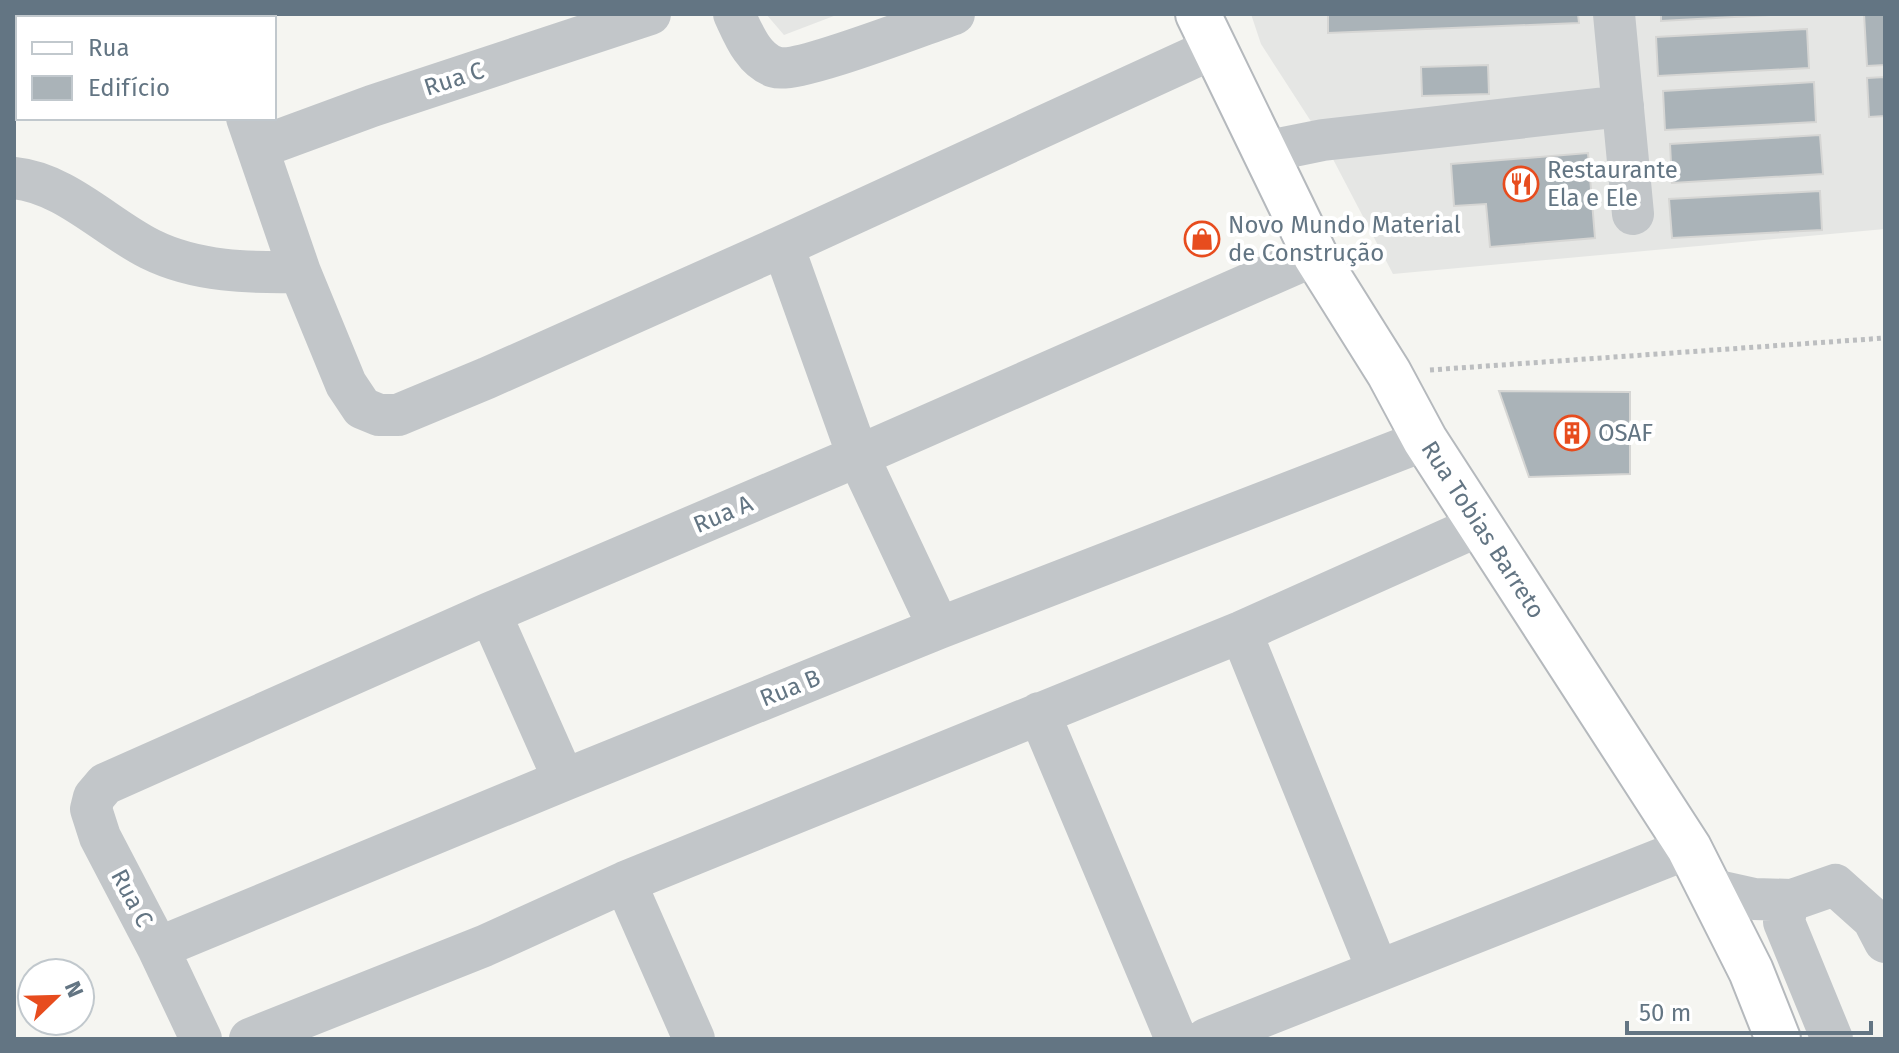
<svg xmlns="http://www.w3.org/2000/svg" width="1899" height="1053" font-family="'Fira Sans',sans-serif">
  <rect width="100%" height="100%" fill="#f5f5f1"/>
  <path fill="#e5e6e4" d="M766,14H839L784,35Z
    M1251,14H1885V229L1393,274L1323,140L1261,44Z"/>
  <path fill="#aab3b8" stroke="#d6d6d4" stroke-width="2" d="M1328,14H1578L1579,23L1328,33Z
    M1661,14H1787L1661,21Z
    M1864,14H1885V65L1867,66Z
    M1807,29L1809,68L1658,76L1656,37Z
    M1488,65L1489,94L1422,96L1421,67Z
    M1885,77V116L1869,117L1867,78Z
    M1814,82L1816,122L1665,130L1663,91Z
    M1820,135L1823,174L1672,183L1670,144Z
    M1588,153L1595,238L1490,247L1486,204L1454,206L1451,164Z
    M1820,191L1822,230L1672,238L1669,199Z
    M1499,391L1630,392V474L1529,477Z"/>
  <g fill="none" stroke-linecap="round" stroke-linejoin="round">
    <g stroke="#b5b9bd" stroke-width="48">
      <g id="major">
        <path id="s1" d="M1198,14L1315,255L1389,373L1425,440L1689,848L1751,971L1778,1039"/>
      </g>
    </g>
    <path stroke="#bcbec0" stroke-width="5" stroke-dasharray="4 4" stroke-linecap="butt" d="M1430,370L1885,338"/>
    <path stroke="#c2c6c9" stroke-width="42" d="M206,14L207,18
      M734,14C743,33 753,60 775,67C798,74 924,24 954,14
      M1614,14L1633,214
      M247,118L300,272L346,384L362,408L379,415H398L487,378L783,246L1214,48
      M258,148L372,106L650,14
      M1264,152L1323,140L1623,106
      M14,178C65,183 106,227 150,249C196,272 250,273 300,272
      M783,246L858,456L939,628
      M490,613L564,780
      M1241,632L1378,971
      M1039,713L1176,1039
      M625,882L694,1039
      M1709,889L1754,899L1792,900L1835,885L1873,919L1885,942
      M1792,900L1786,910L1784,922L1832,1039
      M158,948L564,780L939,628L1425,440
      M201,1039L158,948L100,837L91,809L94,797L105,784L490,613L858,456L1315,255
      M250,1039L484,946L625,882L1241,632L1480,525
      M1206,1039L1689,848"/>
    <use href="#major" stroke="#fff" stroke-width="44"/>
  </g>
  <defs>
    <g id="restaurant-ring" transform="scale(1.8)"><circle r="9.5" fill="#fff" stroke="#e74c1e" stroke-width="1.5"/><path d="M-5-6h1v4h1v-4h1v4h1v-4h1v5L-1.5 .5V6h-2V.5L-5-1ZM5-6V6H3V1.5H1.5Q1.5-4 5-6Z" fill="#e74c1e"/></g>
    <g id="shop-ring" transform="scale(1.8)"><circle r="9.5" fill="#fff" stroke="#e74c1e" stroke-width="1.5"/><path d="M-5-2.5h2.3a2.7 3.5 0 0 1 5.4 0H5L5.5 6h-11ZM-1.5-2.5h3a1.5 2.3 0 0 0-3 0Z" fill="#e74c1e"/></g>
    <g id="building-ring" transform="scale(1.8)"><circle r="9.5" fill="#fff" stroke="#e74c1e" stroke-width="1.5"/><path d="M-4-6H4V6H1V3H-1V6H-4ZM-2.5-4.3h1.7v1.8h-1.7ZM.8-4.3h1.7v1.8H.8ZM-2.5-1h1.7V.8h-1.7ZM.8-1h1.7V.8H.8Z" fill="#e74c1e"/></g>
  </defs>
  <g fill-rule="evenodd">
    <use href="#restaurant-ring" x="1521" y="184"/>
    <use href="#shop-ring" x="1202" y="239"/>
    <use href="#building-ring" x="1572" y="433"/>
  </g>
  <g text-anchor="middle" stroke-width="8" stroke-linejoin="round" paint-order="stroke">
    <g font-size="24" fill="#637583" stroke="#fff">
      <text transform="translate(454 79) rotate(-18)" y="8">Rua C</text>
      <text transform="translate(723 514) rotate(-23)" y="8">Rua A</text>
      <text dy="8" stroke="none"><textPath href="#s1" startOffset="590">Rua Tobias Barreto</textPath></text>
      <text transform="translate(790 688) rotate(-22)" y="8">Rua B</text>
      <text transform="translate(132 898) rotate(62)" y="8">Rua C</text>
    </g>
    <g font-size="24" fill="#637583" stroke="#fff" text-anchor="start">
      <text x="1547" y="178">Restaurante<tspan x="1547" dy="28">Ela e Ele</tspan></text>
      <text x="1228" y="233">Novo Mundo Material<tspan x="1228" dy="28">de Construção</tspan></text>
      <text x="1598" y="441">OSAF</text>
    </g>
  </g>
  <rect width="1899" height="1053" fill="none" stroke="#637583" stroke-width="32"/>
  <rect x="16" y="16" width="260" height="104" fill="#ffffff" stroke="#c1c8cd" stroke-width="2"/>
  <rect x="32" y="42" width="40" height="12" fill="#ffffff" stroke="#c1c8cd" stroke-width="2"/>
  <text x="88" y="56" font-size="24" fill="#637583">Rua</text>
  <rect x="32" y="76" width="40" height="24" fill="#aab3b8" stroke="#c1c8cd" stroke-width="2"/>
  <text x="88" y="96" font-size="24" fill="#637583">Edifício</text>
  <g transform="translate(56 997) rotate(67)"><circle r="38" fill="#ffffff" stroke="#c1c8cd" stroke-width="2"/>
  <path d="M0-6L14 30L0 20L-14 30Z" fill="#e74c1e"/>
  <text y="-12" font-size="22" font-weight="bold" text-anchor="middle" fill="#637583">N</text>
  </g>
  <path d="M1627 1021v12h244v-12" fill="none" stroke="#637583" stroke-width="4"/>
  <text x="1639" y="1021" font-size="24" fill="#637583" stroke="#ffffff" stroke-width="6" paint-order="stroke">50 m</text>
</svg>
